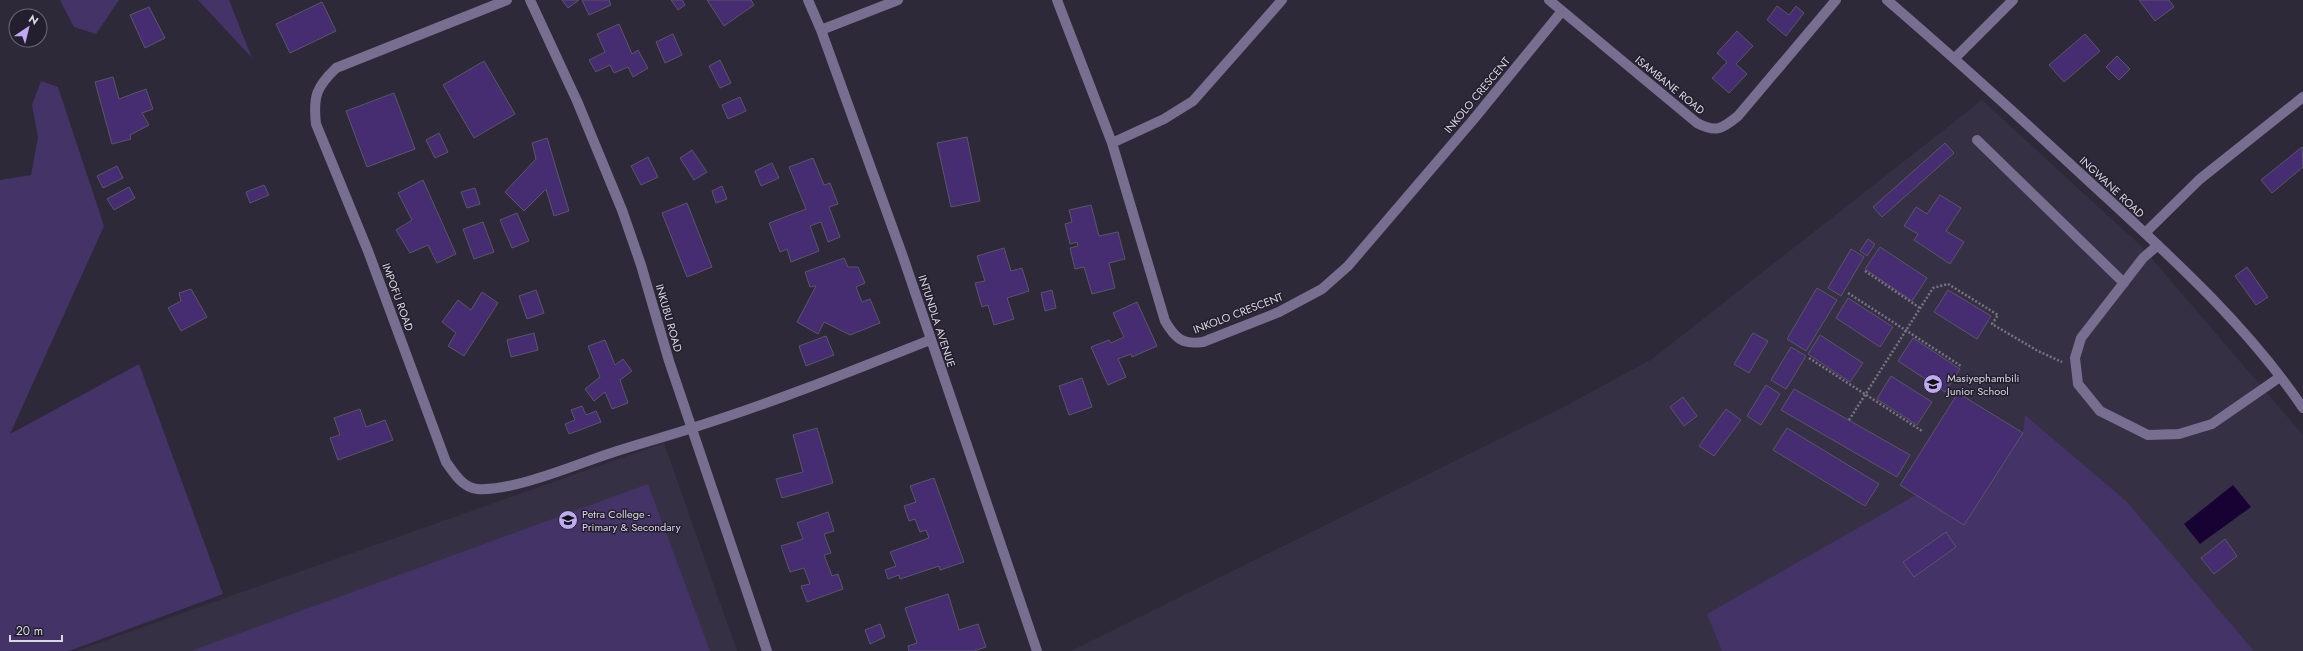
<svg xmlns="http://www.w3.org/2000/svg" width="2303" height="651" font-family="Jost,sans-serif">
  <rect width="100%" height="100%" fill="#2d2938"/>
  <path fill="#363045" d="M1982,100L2142,247L2303,435V651H1071L1560,409L1652,359Z
    M664,443L737,651H76L225,598Z"/>
  <path fill="#443367" d="M60,0H119L96,34L74,27Z
    M198,0H229L252,58Z
    M41,81L58,87L104,226L10,434L139,364L223,594L69,651H0V180L31,175L38,137L32,105Z
    M2025,415L2126,501L2254,651H1722L1707,614L1916,495L1964,525L2023,433Z
    M648,484L710,651H191Z"/>
  <path fill="#180234" d="M2233,485L2251,507L2200,544L2184,524Z"/>
  <path fill="#462d72" stroke="#5a5667" d="M562,0H579L568,8Z
    M582,0H609L611,5L589,15Z
    M671,0H682L685,5L678,10Z
    M707,0H751L754,5L724,26Z
    M2139,0H2169L2174,7L2155,21Z
    M322,2L336,31L290,53L276,24Z
    M1777,6L1789,15L1796,6L1804,13L1786,36L1767,20Z
    M149,7L165,38L145,48L130,15Z
    M619,24L632,54L638,50L648,68L633,77L628,67L614,73L610,65L596,72L589,60L605,52L597,34Z
    M1737,31L1753,46L1736,64L1747,74L1729,93L1712,78L1727,62L1717,53Z
    M673,34L682,55L665,63L656,42Z
    M2085,34L2100,51L2064,82L2049,65Z
    M2117,56L2130,69L2119,80L2106,67Z
    M720,60L731,83L720,88L709,66Z
    M484,61L515,114L474,138L443,85Z
    M113,77L119,99L146,89L153,109L142,113L149,125L130,135L131,139L112,144L95,82Z
    M394,93L415,149L367,167L346,111Z
    M740,97L746,111L728,119L722,105Z
    M439,133L448,152L435,158L426,140Z
    M967,137L980,201L951,207L937,143Z
    M547,138L569,211L554,216L546,189L524,211L505,192L536,159L532,143Z
    M1945,143L1954,153L1882,217L1873,207Z
    M2302,147L2303,167L2272,193L2261,180Z
    M692,150L707,172L694,180L680,158Z
    M648,157L658,177L641,185L631,166Z
    M813,158L824,185L830,183L838,204L829,207L840,237L828,242L821,222L810,226L819,251L791,262L787,249L780,252L769,223L806,209L789,167Z
    M772,163L779,178L761,186L755,171Z
    M117,166L123,178L103,188L97,176Z
    M423,180L456,254L437,263L428,245L410,253L396,230L412,220L398,193Z
    M264,185L269,195L250,203L246,192Z
    M722,186L727,199L716,203L712,191Z
    M129,187L135,198L114,210L107,199Z
    M475,188L480,204L467,208L461,192Z
    M1940,195L1961,208L1946,231L1964,242L1950,264L1914,240L1918,234L1904,226L1916,207L1927,214Z
    M687,203L712,267L687,277L662,213Z
    M1091,205L1099,236L1118,232L1125,259L1109,263L1115,288L1092,294L1084,267L1075,269L1070,248L1078,246L1077,242L1070,244L1065,224L1072,222L1069,210Z
    M517,213L529,241L512,248L500,220Z
    M483,222L494,252L474,259L463,229Z
    M1868,239L1875,244L1867,256L1860,251Z
    M1880,247L1927,278L1912,301L1865,269Z
    M1004,248L1011,271L1022,268L1029,291L1007,298L1014,319L994,325L988,305L982,307L975,283L985,281L977,256Z
    M1851,249L1864,257L1841,296L1828,288Z
    M844,258L848,267H858L865,283L856,287L862,302L870,299L880,323L850,335L824,322L818,334L797,322L816,286L810,287L805,272Z
    M2247,267L2268,297L2256,305L2235,276Z
    M1817,288L1837,300L1806,351L1787,339Z
    M191,289L207,317L181,331L168,308L181,301L179,293Z
    M536,290L544,313L527,319L519,296Z
    M1052,290L1056,308L1045,311L1041,293Z
    M1948,290L1991,316L1977,339L1934,312Z
    M482,292L498,303L464,356L448,346L456,333L442,322L458,300L471,310Z
    M1848,298L1893,327L1880,347L1836,318Z
    M1137,302L1157,346L1132,357L1131,354L1118,359L1126,377L1108,385L1091,347L1109,340L1111,343L1124,337L1113,313Z
    M534,333L538,350L511,357L507,340Z
    M1753,333L1768,341L1749,373L1734,364Z
    M1820,335L1863,363L1850,382L1808,354Z
    M826,336L834,355L806,366L799,346Z
    M1913,338L1960,369L1945,392L1898,361Z
    M605,340L615,365L623,359L632,371L620,380L628,403L612,409L605,392L594,401L585,389L600,377L588,346Z
    M1791,347L1806,356L1786,389L1771,380Z
    M1891,376L1932,402L1917,425L1877,399Z
    M1082,378L1092,407L1069,415L1059,386Z
    M1766,385L1780,394L1761,425L1747,416Z
    M1794,389L1910,455L1897,477L1781,410Z
    M1958,393L2023,433L1964,525L1900,485Z
    M1683,397L1697,416L1684,426L1670,407Z
    M582,406L586,415L596,411L601,422L569,434L565,424L575,420L571,410Z
    M360,409L366,427L385,420L393,440L338,460L330,438L340,435L334,418Z
    M1726,409L1741,420L1714,456L1699,446Z
    M817,428L833,483L782,498L776,479L803,472L793,435Z
    M1787,428L1879,484L1865,506L1773,450Z
    M934,478L964,562L940,570L939,566L900,579L899,575L888,579L885,570L896,566L890,552L929,538L926,530L920,532L915,519L909,521L904,506L916,502L910,486Z
    M828,512L834,531L824,534L831,553L824,555L832,576L838,574L843,589L807,602L801,586L810,584L804,568L790,572L781,546L803,539L797,523Z
    M1946,532L1956,547L1914,577L1903,562Z
    M2225,539L2237,556L2214,574L2201,558Z
    M948,594L959,630L978,624L986,647L974,651H909L908,646L917,643L905,608Z
    M880,624L885,637L870,644L865,630Z"/>
  <g fill="none" stroke-linecap="round" stroke-linejoin="round">
    <path stroke="#787581" stroke-width="2.5" stroke-dasharray="2 2" stroke-linecap="butt" d="M1865,271L1920,308
      M1848,293L1961,366
      M1809,358L1922,431
      M1849,420L1933,288L1948,284L1998,315L1992,324L2038,351L2062,362"/>
    <path stroke="#786f90" stroke-width="10" d="M507,0L336,68C316,87 313,97 316,124L368,251L446,462C454,473 463,488 477,489C512,492 577,464 611,453C638,444 665,437 692,428C772,403 852,371 930,340
      M530,0L577,101L622,210L641,265L669,361L767,651
      M808,0L821,30L902,254L1037,651
      M1057,0L1112,143L1165,321C1175,338 1182,345 1203,342L1279,312L1322,289L1348,266L1473,120L1562,11
      M1549,0L1697,123C1716,133 1722,129 1738,116L1836,0
      M1887,0C1958,61 2026,123 2094,186C2169,255 2246,324 2303,408
      M821,30L898,0
      M1955,58L2013,0
      M1977,140L2124,283
      M1112,143L1164,119L1193,101L1282,0
      M2145,233L2200,179L2303,97
      M2158,245L2143,258L2081,338L2075,358L2078,384L2100,411L2148,435L2179,434L2212,424L2280,377"/>
  </g>
  <defs>
    <g id="school-disc" transform="scale(1)"><circle r="9.5" fill="#bfa9f4" stroke="#241f2e"/><path d="M0-5L7-2L0 1L-7-2ZM-4 1L0 2.5L4 1V4Q0 6-4 4Z" fill="#111"/></g>
  </defs>
  <g fill-rule="evenodd">
    <use href="#school-disc" x="1933" y="384"/>
    <use href="#school-disc" x="568" y="520"/>
  </g>
  <g text-anchor="middle" stroke-width="3" stroke-linejoin="round" paint-order="stroke">
    <g font-size="11" fill="#d9d7e1" stroke="#241f2e">
      <text transform="translate(1670 85) rotate(39)" y="4">ISAMBANE ROAD</text>
      <text transform="translate(1477 95) rotate(-50)" y="4">INKOLO CRESCENT</text>
      <text transform="translate(2112 187) rotate(43)" y="4">INGWANE ROAD</text>
      <text transform="translate(398 297) rotate(70)" y="4">IMPOFU ROAD</text>
      <text transform="translate(1238 313) rotate(-21)" y="4">INKOLO CRESCENT</text>
      <text transform="translate(669 318) rotate(74)" y="4">INKUBU ROAD</text>
      <text transform="translate(937 321) rotate(72)" y="4">INTUNDLA AVENUE</text>
    </g>
    <g font-size="11" fill="#d9d7e1" stroke="#241f2e" text-anchor="start">
      <text x="1947" y="382">Masiyephambili<tspan x="1947" dy="13">Junior School</tspan></text>
      <text x="582" y="518">Petra College -<tspan x="582" dy="13">Primary &amp; Secondary</tspan></text>
    </g>
  </g>
  <g transform="translate(28 28) rotate(35)"><circle r="19" fill="#241f2e" stroke="#6c6976"/>
  <path d="M0-3L7 15L0 10L-7 15Z" fill="#bfa9f4"/>
  <text y="-6" font-size="11" font-weight="bold" text-anchor="middle" fill="#d9d7e1">N</text>
  </g>
  <path d="M10 635v6h52v-6" fill="none" stroke="#d9d7e1" stroke-width="2"/>
  <text x="16" y="635" font-size="12" fill="#d9d7e1" stroke="#241f2e" stroke-width="3" paint-order="stroke">20 m</text>
</svg>
